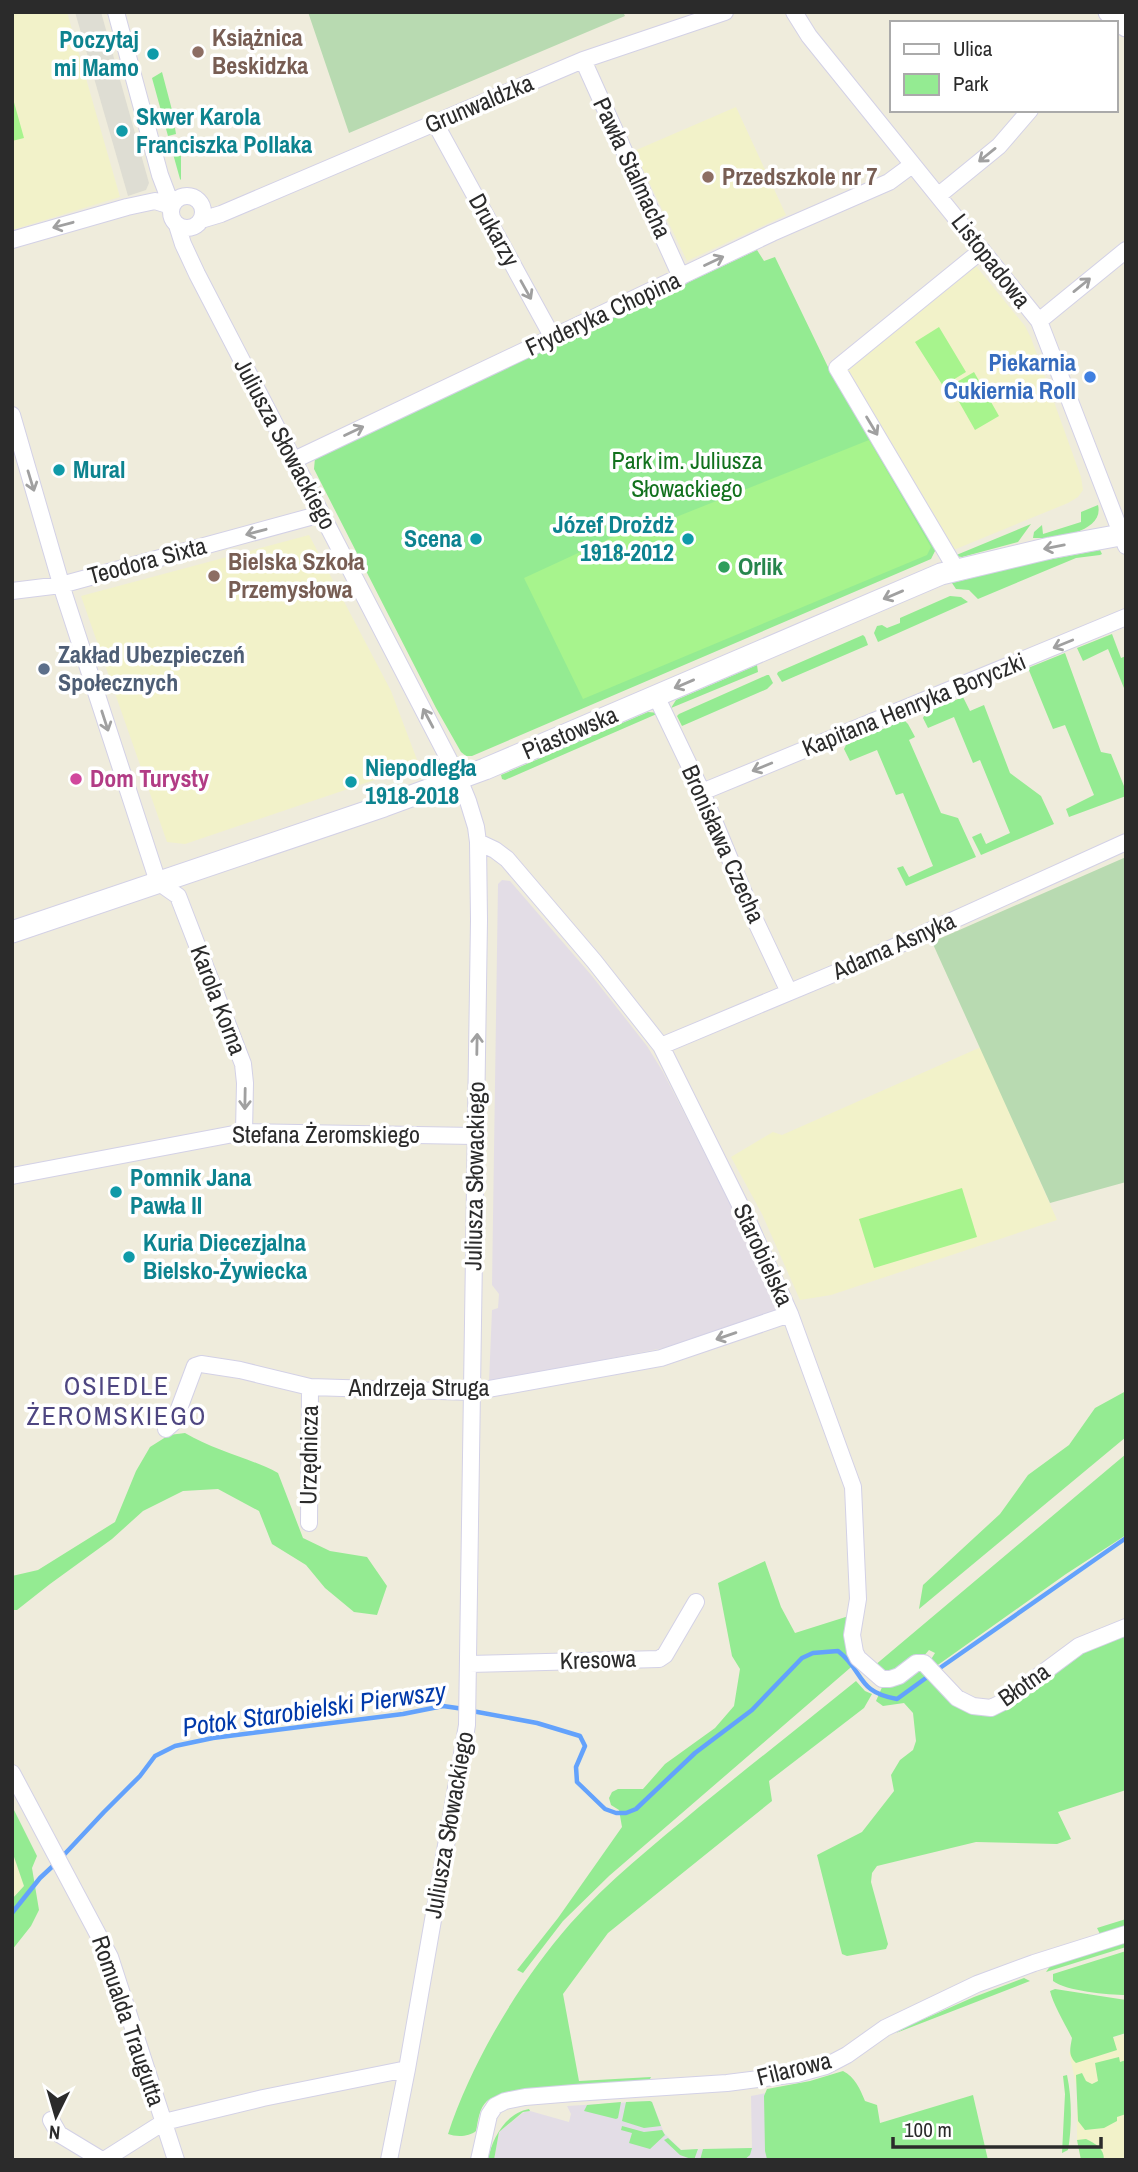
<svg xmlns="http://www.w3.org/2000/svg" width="1138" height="2172" font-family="'Archivo Narrow',sans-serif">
  <rect width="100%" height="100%" fill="#efecdc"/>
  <path fill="#e3dde6" d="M502,880L510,881L592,976L647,1046L663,1072L724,1191L779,1309L694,1342L489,1382L492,1310L498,1308L499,1294L492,1285L498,884Z
    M771,2092L867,2160H494L499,2132L524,2112L530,2111L569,2122L571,2114L567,2106L650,2101L652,2102L664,2133L681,2150L752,2148L751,2096Z"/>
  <path fill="#f2f2c9" d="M12,12H67L120,197L12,230Z
    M736,107L786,215L687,261L634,151Z
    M976,266L1025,326L1031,338L1081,477L1083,490L1078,497L1068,503L951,551L846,369Z
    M309,535L391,691L419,765L185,844L167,842L81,596Z
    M981,1047L1057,1220L831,1295L800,1300L762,1214L731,1157L773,1132L782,1135Z
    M12,1851L24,1886L12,1899Z
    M1126,2034V2160H1081L1077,2140V2089L1069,2052Z"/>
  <path fill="#94eb92" d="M162,72L172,110L176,134L168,136L152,78Z
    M177,141L181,156V180L180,179L170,143Z
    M757,250L764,261L775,257L829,369L936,549L931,559L472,756H466L461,752L436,708L314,469L315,458Z
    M1098,505C1105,533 1052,539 1033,538L1034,532L1042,525L1043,534L1081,522V512Z
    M1031,524L1018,542L962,557L954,556Z
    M1100,550L1102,554L1100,555L1076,558L978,599L969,590L956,589L952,583L1031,563Z
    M950,596L961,597L968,602L878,642L874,633L877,626L882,625L887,628L900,623V618Z
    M1112,634L1121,658L1126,656V693L1108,649L1083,661L1077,648Z
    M863,635L865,637L868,645L782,682L777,674L778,672Z
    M1065,653L1101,752L1111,754L1126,791V796L1069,817L1066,809L1094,795L1065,725L1053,729L1028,668Z
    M757,665L758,672L671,708L676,700Z
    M767,675H769L773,683L767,689L682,726L677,716L679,714Z
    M963,697L970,711L984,705L1010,773L1041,796L1054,824L981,855L972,837L981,833L986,844L1010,833L980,760L973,763L954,717L928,728L923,718L926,712Z
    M648,712L659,713L505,780L502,779L501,775Z
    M904,720L908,724L914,735L915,737L909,740L941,813L958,818L976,857L906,886L897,868L903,866L909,877L933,866L903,793L896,795L877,750L850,761L844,749L846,745Z
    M1126,1391V1437L919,1609L923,1585L1000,1514L1028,1475L1069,1445L1095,1408Z
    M185,1433C215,1451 248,1457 278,1473L303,1538L330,1551L367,1557L387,1586L377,1615L354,1612L325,1588L306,1565L272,1544L259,1511L218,1489L183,1491L143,1511L112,1539L50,1584L17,1610H12V1576L38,1570L115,1522L136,1471L150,1447L169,1435Z
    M1126,1454V1535L1066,1574L935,1667L930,1661L935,1653L929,1650L923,1657L890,1675L874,1666Z
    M765,1561L781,1607L795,1633L852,1615L857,1662L609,1876L563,1921L523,1973L517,1970L558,1918L622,1827L619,1810L611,1805L609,1798L612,1792L618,1789H643L665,1764L715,1728L734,1706L740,1669L732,1656L718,1583Z
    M1126,1634V1790L1058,1812L1071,1839L1057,1844L976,1842L877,1866L872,1873L871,1882L888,1944L886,1949L847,1956L842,1954L817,1855L862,1832L894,1791L891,1775L900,1760L913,1750L916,1741L913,1713L904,1703L883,1706L876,1701L883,1685L920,1670L981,1712L1063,1661Z
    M856,1681L865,1691L872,1694L864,1708L769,1781L772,1801L608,1933L563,1994L579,2081L651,2077L649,2081C617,2084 507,2085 487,2101C479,2108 478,2121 476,2131C469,2137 456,2137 448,2134C471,2063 520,1981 570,1924C608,1881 655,1844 699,1807C751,1765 804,1723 856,1681Z
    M12,1806L37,1856L32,1868L39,1910L31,1926L12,1950V1899L24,1886L12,1851Z
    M1126,1919V1928L1100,1934L1097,1928Z
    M1118,1943H1126V1947L1046,1972L1051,1965Z
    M1126,1951V1995C1108,1995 1066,1991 1053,1981V1974Z
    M1024,1978L1030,1981L896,2033L908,2026L974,1997Z
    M1055,1989L1126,2000V2033L1113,2037L1117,2050L1076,2063C1068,2055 1070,2049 1072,2038C1066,2026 1053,2004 1050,1991Z
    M1119,2057L1120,2062L1126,2060V2114L1117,2117V2121L1104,2128L1085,2130L1078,2121L1076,2075L1082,2073L1086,2081L1092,2084L1098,2081L1095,2063Z
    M843,2071C855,2077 860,2089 865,2101L877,2105L880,2123L973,2095L988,2160L767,2159L765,2151L764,2096L767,2089L810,2081Z
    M1067,2075C1072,2098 1072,2127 1068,2150L1062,2153L1065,2094L1063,2076Z
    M650,2101L652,2102L661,2126L644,2128L622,2121L626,2102Z
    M621,2102L618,2118L616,2119L584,2111L587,2105Z
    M529,2109L530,2111L523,2112L499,2132L494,2160H488C492,2138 506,2113 529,2109Z
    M622,2126L644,2132L662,2130L665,2135L650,2149L629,2143L632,2133L621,2130Z
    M668,2138L681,2150L698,2149L694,2160L680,2155L664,2140Z
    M1086,2139C1096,2144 1104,2148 1104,2160H1081L1077,2140Z
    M752,2148L750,2155L744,2160H700L703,2149Z"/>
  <path fill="#b8dab1" d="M308,12H623L625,16L349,133Z
    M1126,857V1182L1050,1203L932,942Z"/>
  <path fill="#a7f48d" d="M12,95L24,138L12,141Z
    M939,327L966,372L943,386L915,342Z
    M974,372L999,416L975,430L950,386Z
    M869,440L931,547L927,555L583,699L524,578L628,530L631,535Z
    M962,1188L977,1237L874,1268L859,1219Z"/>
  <path fill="#deddd3" d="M75,12H101L149,183L146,190L128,196Z"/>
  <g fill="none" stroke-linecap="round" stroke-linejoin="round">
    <path stroke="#63a2fc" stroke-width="4.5" d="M937,1670L1126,1538
      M472,1711L537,1723L580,1736L585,1746L576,1767L577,1782L605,1809L616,1813H626L636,1809L695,1753L752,1710L802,1658L813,1653L838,1651C865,1672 856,1692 897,1699L930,1675
      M61,1858L104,1812L140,1776L155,1756L175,1746L213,1738L403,1714L443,1706L464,1709
      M12,1913L40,1878L55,1864"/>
    <g stroke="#d3d1e6" stroke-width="18">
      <path id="street" d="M116,12L160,175L168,196L174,202
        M794,12L809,36L1039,321L1126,546
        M583,60L681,277
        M435,123L553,338
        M939,195L999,146L1030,110
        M171 212a16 16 0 1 1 32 0a16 16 0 1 1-32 0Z
        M201,220L221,214L583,60L725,12
        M177,225L183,244L197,274L459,779L468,801L476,827L478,842L479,920L467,1725L407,2069L389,2160
        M12,240L127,207L155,201L171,206
        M1039,321L1126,250
        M12,415L64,594L158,882L178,896L243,1064L245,1083L244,1132
        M292,461L772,233L889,182L912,165
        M956,569L837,368L982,250
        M12,591L61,585L321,514
        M656,696L702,792L756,922L789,992
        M702,792L1126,617
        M478,842L495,850L507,859L594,961L661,1046L748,1221L790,1314L853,1487L858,1599L852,1635L855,1652L858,1658L882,1679H890L899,1676L916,1663H924L957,1698L973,1706L991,1708L1005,1701L1079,1646L1126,1627
        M661,1046L852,966L1126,842
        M12,1176L244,1132L475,1136
        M166,1429L174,1422L195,1366L201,1364L240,1370L310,1387L472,1392L661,1358L790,1314
        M309,1523L310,1387
        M469,1664L659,1659L665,1655L696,1602
        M12,1773L110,1957L176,2160
        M51,2120L59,2134L102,2160
        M104,2160L164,2122L263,2098L407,2069
        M479,2160L489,2115L495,2106L505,2101L525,2097L574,2093L727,2083L797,2074L826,2066L847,2055L885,2028L977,1984L1034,1963L1126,1934"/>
    </g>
    <g stroke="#d3d1e6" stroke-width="23">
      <path id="secondary" d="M1109,12L1126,26
        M12,932L384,806L485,769L941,574L1050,548L1126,534"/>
    </g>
    <use href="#street" stroke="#fff" stroke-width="16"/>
    <use href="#secondary" stroke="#fff" stroke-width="21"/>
  </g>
  <defs><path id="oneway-shaft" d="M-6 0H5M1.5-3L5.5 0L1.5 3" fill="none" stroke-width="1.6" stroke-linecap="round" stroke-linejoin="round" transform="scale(1.75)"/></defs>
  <g stroke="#a0a0a0">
    <use href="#oneway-shaft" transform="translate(987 155) rotate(141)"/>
    <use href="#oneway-shaft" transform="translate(63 225) rotate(165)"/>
    <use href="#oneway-shaft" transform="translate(714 261) rotate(-25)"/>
    <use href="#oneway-shaft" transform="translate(1082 285) rotate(-39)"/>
    <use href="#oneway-shaft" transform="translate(526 290) rotate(61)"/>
    <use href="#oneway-shaft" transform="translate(872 426) rotate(59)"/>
    <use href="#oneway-shaft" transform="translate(354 431) rotate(-25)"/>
    <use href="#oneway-shaft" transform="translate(31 481) rotate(73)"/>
    <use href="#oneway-shaft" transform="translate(256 532) rotate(165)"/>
    <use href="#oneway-shaft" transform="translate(1054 547) rotate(169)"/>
    <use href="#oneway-shaft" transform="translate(893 595) rotate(157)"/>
    <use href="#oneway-shaft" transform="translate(1063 644) rotate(158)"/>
    <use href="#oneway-shaft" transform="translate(684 684) rotate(157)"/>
    <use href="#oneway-shaft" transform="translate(428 718) rotate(-118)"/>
    <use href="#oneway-shaft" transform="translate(105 721) rotate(72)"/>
    <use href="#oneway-shaft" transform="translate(762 767) rotate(158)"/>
    <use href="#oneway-shaft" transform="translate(477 1044) rotate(-89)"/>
    <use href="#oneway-shaft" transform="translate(245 1099) rotate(91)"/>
    <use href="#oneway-shaft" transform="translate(726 1336) rotate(161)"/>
  </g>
  <g fill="#8d6e63" stroke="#fff" stroke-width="2.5">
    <circle cx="198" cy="52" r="7"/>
    <circle cx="708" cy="177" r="7"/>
    <circle cx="214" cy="576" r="7"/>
  </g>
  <g fill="#0f9aa8" stroke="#fff" stroke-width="2.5">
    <circle cx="153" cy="54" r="7"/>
    <circle cx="122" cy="131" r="7"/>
    <circle cx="59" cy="470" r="7"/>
    <circle cx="476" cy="539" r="7"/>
    <circle cx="688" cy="539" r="7"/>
    <circle cx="351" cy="782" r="7"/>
    <circle cx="116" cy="1192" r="7"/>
    <circle cx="129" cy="1257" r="7"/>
  </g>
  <circle fill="#3f7fe0" stroke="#fff" stroke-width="2.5" cx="1090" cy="377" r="7"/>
  <circle fill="#2e9e5b" stroke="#fff" stroke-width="2.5" cx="724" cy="567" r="7"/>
  <circle fill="#5c6f8a" stroke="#fff" stroke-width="2.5" cx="44" cy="669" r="7"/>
  <circle fill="#d1479c" stroke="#fff" stroke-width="2.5" cx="76" cy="779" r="7"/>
  <g text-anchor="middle" stroke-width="7" stroke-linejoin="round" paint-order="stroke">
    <g font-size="24" font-weight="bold" fill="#785e54" stroke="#fff" text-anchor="start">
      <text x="212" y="46">Książnica<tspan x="212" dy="28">Beskidzka</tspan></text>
      <text x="722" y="185">Przedszkole nr 7</text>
      <text x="228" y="570">Bielska Szkoła<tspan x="228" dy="28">Przemysłowa</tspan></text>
    </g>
    <g font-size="24" font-weight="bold" fill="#0d838f" stroke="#fff" text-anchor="start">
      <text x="139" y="48" text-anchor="end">Poczytaj<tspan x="139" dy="28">mi Mamo</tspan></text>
      <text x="136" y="125">Skwer Karola<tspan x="136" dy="28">Franciszka Pollaka</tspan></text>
      <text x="73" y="478">Mural</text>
      <text x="674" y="533" text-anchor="end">Józef Drożdż<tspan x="674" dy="28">1918-2012</tspan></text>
      <text x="462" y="547" text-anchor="end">Scena</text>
      <text x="365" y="776">Niepodległa<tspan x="365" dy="28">1918-2018</tspan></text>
      <text x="130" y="1186">Pomnik Jana<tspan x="130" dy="28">Pawła II</tspan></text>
      <text x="143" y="1251">Kuria Diecezjalna<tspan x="143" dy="28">Bielsko-Żywiecka</tspan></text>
    </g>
    <g font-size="24" fill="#2b2b2b" stroke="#fff">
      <text transform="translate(479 104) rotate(-23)" y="8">Grunwaldzka</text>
      <text transform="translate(632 168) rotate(65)" y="8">Pawła Stalmacha</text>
      <text transform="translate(494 230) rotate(61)" y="8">Drukarzy</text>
      <text transform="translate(991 261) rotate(52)" y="8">Listopadowa</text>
      <text transform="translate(603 314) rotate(-25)" y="8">Fryderyka Chopina</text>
      <text transform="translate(285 444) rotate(62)" y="8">Juliusza Słowackiego</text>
      <text transform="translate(147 561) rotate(-15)" y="8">Teodora Sixta</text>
      <text transform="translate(914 705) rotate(-22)" y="8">Kapitana Henryka Boryczki</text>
      <text transform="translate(570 733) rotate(-23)" y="8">Piastowska</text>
      <text transform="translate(723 844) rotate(66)" y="8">Bronisława Czecha</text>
      <text transform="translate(894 946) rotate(-24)" y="8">Adama Asnyka</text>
      <text transform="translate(218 1000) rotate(69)" y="8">Karola Korna</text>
      <text x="326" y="1143">Stefana Żeromskiego</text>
      <text transform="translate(475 1176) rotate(-89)" y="8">Juliusza Słowackiego</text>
      <text transform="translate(763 1255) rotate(65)" y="8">Starobielska</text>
      <text x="419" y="1396">Andrzeja Struga</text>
      <text transform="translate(309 1455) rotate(-89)" y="8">Urzędnicza</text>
      <text transform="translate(598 1660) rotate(-2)" y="8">Kresowa</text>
      <text transform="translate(1024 1685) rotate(-35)" y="8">Błotna</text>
      <text transform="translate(449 1825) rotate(-80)" y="8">Juliusza Słowackiego</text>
      <text transform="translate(128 2021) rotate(71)" y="8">Romualda Traugutta</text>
      <text transform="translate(794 2069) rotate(-14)" y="8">Filarowa</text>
    </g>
    <g font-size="24" font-weight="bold" fill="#366cbe" stroke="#fff" text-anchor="end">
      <text x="1076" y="371">Piekarnia<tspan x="1076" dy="28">Cukiernia Roll</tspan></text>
    </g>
    <g font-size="24" fill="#12711d" stroke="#fff">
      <text x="687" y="469">Park im. Juliusza<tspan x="687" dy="28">Słowackiego</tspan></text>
    </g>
    <g font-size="24" font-weight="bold" fill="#27864d" stroke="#fff" text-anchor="start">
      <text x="738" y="575">Orlik</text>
    </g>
    <g font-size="24" font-weight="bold" fill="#4e5e75" stroke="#fff" text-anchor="start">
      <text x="58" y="663">Zakład Ubezpieczeń<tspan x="58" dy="28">Społecznych</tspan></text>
    </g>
    <g font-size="24" font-weight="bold" fill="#b23c85" stroke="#fff" text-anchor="start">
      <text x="90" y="787">Dom Turysty</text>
    </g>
    <g font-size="26" letter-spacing="2" fill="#4e4681" stroke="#fff">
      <text x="117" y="1395">OSIEDLE<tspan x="117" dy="30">ŻEROMSKIEGO</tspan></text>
    </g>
    <g font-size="26" font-style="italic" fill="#0039aa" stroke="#fff">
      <text transform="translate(314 1709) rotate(-8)" y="9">Potok Starobielski Pierwszy</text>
    </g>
  </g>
  <rect width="1138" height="2172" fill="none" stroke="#2b2b2b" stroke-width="28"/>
  <rect x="890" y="21" width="228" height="91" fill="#ffffff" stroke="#aaaaaa" stroke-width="2"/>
  <rect x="904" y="44" width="35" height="10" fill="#ffffff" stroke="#aaaaaa" stroke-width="2"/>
  <text x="953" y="56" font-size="21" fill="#2b2b2b">Ulica</text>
  <rect x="904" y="74" width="35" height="21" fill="#94eb92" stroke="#aaaaaa" stroke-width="2"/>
  <text x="953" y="91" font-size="21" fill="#2b2b2b">Park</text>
  <g transform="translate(56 2116) rotate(185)" stroke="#ffffff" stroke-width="5" paint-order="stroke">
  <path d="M0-5L12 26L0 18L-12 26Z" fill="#2b2b2b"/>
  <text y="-10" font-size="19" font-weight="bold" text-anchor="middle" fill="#2b2b2b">N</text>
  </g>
  <path d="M893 2137v10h208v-10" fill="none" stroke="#2b2b2b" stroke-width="3.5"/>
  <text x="904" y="2137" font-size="21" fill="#2b2b2b" stroke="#ffffff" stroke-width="5" paint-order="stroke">100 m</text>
</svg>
